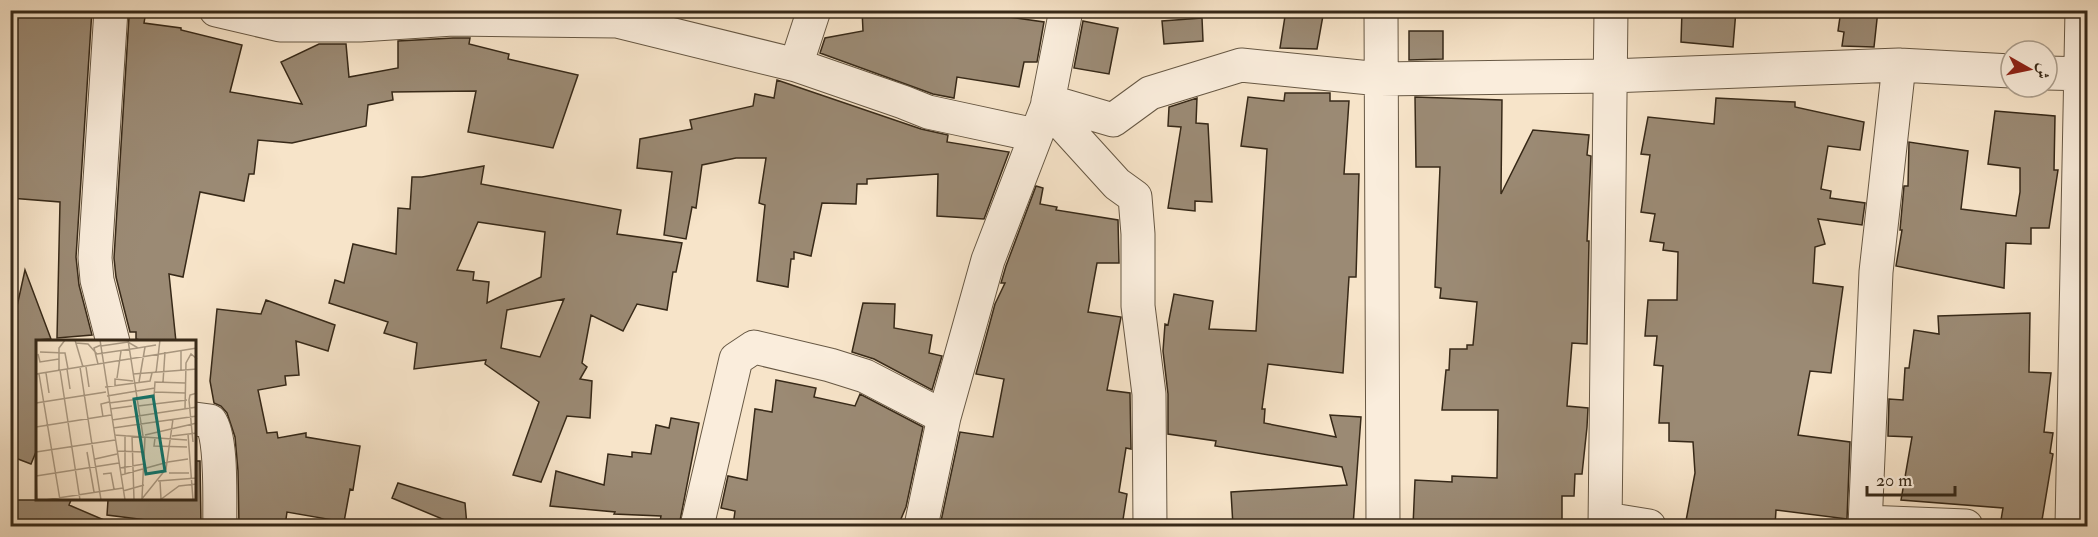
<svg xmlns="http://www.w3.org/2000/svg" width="2098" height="537" font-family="'IM FELL Double Pica',Amiri,serif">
  <rect width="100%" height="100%" fill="#f7e4c9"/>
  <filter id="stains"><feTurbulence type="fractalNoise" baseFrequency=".00333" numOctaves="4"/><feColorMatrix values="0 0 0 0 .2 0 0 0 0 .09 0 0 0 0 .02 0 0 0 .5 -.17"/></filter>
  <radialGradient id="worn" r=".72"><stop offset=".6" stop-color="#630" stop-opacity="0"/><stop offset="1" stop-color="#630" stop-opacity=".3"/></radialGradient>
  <path fill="#9b8a74" stroke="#372918" stroke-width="1.5" fill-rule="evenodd" d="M20,10H92L76,257L79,285L92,335L57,338L60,202L10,198V51Z
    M862,10H996L995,15L1044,22L1037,62H1024L1019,87L957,77L954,98L933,94L820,53L825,38L863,31Z
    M1286,10H1324L1317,49L1280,48Z
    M1682,10H1736L1733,47L1681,42Z
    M1841,10H1878L1874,47L1842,46L1844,32L1838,31Z
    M129,17H145L144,23L181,28V30L242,45L230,92L302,104L281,62L319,44H346L349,77L398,68V41L453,38H470L469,44L509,54L508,59L578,75L553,148L468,132L476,91L392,92L393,100L368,105L366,126L292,143L258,140L254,174H249L244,201L200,192L183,277L169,274L176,342H147L136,339V332H130L116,277L114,258Z
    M1202,18L1203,41L1164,44L1162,21Z
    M1083,21L1118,28L1109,74L1074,68Z
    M1409,31H1443V59L1409,60Z
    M777,80L921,129L948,135L947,142L1009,152L984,219L937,216L938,174L867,179V184H857L856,204L822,203L811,256L794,252V259H791L788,287L757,281L765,205L759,203L766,158H736L702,165L696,208L692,207L686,239L664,235L672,172L637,168L640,139L692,129L690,120L753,106L755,94L774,98Z
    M1285,93H1330V101H1349L1344,174H1359L1356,277H1349L1343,373L1268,364L1262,409H1265L1264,423L1336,437L1330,415L1361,417L1353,526H1233L1231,492L1347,485L1342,467L1215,446L1216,441L1168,434V394L1163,351L1165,324L1168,325L1174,294L1213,301L1209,329L1256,331L1267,149L1241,146L1248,97L1284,101Z
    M1415,97L1502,100L1501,194L1533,130L1589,135L1587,155L1591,156L1587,241H1589L1587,344L1572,343L1567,406L1588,408L1587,427L1582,474H1575L1574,496H1562V526L1442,522V526H1413L1415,480L1452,482V476L1497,478L1498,410H1442L1446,370H1449L1450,349H1467V345H1473L1477,302L1440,298L1441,288L1435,287L1440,167H1416Z
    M1197,98L1196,123L1208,124L1212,202L1195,201V211L1168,208L1181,127L1168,126L1169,107Z
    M1716,98L1795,102V107L1864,122L1860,150L1828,146L1821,189L1831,191L1830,198L1865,203L1862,225L1818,219L1825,244L1815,247L1813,283L1843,287L1831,373L1810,371L1798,435L1850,442L1847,519L1776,510L1775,526H1685L1695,473L1693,442L1669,441V423H1659L1663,366L1654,365L1657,336H1645L1648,300H1677L1678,252L1663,250L1664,243L1650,241L1655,214L1641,212L1650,155L1641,154L1648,117L1714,124Z
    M1995,111L2055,116L2054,170H2058L2049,228H2031V244L2006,243L2004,288L1896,266L1902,230H1900L1904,186H1908L1909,142L1968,151L1961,209L2016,216L2020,192V168L1988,164Z
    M484,166L481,184L621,210L617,234L682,243L676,272H673L667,310L637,304L623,331L591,315L582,363L587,367L580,379L592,381L590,418L567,416L541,482L513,475L539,402L485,364L486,360L414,369L417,343L384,333L388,322L329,303L335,280L344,283L353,244L396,254L398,208L410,209L412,177H422ZM478,222L545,232L541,277L487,303L489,282L473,280L474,272L457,270ZM564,299L540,357L501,348L507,310Z
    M1036,186L1043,188L1040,204L1057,207L1056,210L1118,220L1119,263H1097L1088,312L1121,317L1107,390L1130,393V395L1131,449L1126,448L1119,492L1127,494L1122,526H956L941,521L960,432L993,437L1004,379L976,374L995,304L1005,283H1001L1006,266Z
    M25,270L51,339L38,340V447L31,464L10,456V338Z
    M266,300L335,325L328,351L296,341L299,375L285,376L286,385L258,390L267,433L277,432L278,438L306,433V437L360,446L353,490L350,489L344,522L287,512L285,526H239L238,471L235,437L227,413L221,406L214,403L210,381L217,309L261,314Z
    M863,303L895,304L894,328L932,335L929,353L942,356L932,390L874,359L852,352Z
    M2030,313L2029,372L2051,373L2044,432L2053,433L2050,453L2053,454L2041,526H2000L2003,508L1901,500L1912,437L1888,436L1889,399L1903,400L1905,368H1909L1914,330L1939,334L1938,316Z
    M776,380L816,388L814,397L855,406L860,394L923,427L906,507L898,526H733L735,511L721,508L728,476L747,480L755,409L772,412Z
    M671,418L699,423L679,526H659L661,516L614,514L615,512L550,506L556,471L604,485L608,454L632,457V452L651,454L656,425L669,428Z
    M195,461H200L201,526H152L155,521L107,515L108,500H195Z
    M398,483L465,503L467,526H459L392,498Z
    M10,500H71L69,505L118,526H10Z"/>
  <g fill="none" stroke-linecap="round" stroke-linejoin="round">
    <g stroke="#675844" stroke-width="35">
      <path id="minor" d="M111,10L95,258L97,280L113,342
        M216,10L280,25H360L453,19L617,21L796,65L903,102L928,112L1035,135
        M1381,10L1383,526
        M796,65L814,10
        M2047,73L2088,74
        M1048,101L1113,120L1150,93L1241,65L1380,79L1610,76L1899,65L2011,71
        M1047,107L1117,184L1135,197L1138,234V306L1149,394L1150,526
        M195,419L210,421C223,439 219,502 220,526
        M1606,519L1649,526
        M1865,522L1966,526
        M697,526L736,359L754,347L830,365L865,376L944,417
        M921,526L944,417L988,260L1047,107L1066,10
        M1605,526L1611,10
        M1865,526L1876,272L1899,65
        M2072,526L2082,10"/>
    </g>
    <use href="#minor" stroke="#faeddc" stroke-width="33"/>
  </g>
  <g transform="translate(36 340)">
    <rect width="160" height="160" fill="#f7e4c9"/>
    <path fill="none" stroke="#aa9982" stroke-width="1.5" d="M39,0L47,27M64,0L89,160M92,0L107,96M40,3L52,4L61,14L102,8M65,6L92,2L102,8L120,5M145,11V30M4,12L29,13L32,29M2,14L4,22L23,19M62,24L58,8L65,5M44,27L57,111M50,27L53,47M31,29L34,49M23,30V8L29,0M24,30L44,160M10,33L13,53M120,33L124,0M0,34L161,8M3,34L24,160M97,34L161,29M81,38L85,11M103,42L109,7M127,42L129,12M79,46V39L97,41M69,47L114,41L116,33M119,52L149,53M71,56L119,48M0,63L70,52M73,63L118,57L119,42L149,43M102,66L151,60M74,69L96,66M149,69L150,23L155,14L161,19M67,77L65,64L73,62M76,80L161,67M0,87L75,75M77,88L161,76M152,94L157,160M78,95L151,100M109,95L161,83M96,96L98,160M136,96L161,93M119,98L118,106L151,107M157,102L153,60L154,55L161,53M57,111L61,135M81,111L107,112M0,112L79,100M51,112L58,152M59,119L81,114M132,122L152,119M84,128L108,124M133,133H153M67,134L75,133L78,149M89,134V95M61,135L65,160M85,135L132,122M0,136L83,123M0,136L1,160M122,141L161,138M124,141L125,159M87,151L108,145M106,158L109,97M9,160L87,148M105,160L130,129L137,79M124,160L143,146L161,144"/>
    <path fill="#0f766e" fill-opacity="0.15" stroke="#0f766e" stroke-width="3" d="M117,56L129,131L110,134L98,59Z"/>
    <rect width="160" height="160" fill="none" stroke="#372918" stroke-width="3"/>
  </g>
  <rect width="2098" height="537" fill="none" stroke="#f7e4c9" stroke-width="36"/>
  <rect x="12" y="12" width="2074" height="513" fill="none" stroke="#372918" stroke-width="3"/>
  <rect x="18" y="18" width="2062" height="501" fill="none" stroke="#372918" stroke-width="1.5"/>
  <g transform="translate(2029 69) rotate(99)"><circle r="28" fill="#faeddc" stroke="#ac9f8e" stroke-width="1.5"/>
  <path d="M0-4.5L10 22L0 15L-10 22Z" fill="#8f2418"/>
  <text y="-9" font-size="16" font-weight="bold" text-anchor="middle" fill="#372918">ش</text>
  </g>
  <path d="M1867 486v9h88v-9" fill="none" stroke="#372918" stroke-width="3"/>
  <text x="1876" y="486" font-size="18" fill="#372918" stroke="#faeddc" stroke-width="4.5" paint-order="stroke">20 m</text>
  <rect width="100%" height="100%" filter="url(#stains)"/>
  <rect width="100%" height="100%" fill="url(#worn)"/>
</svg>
